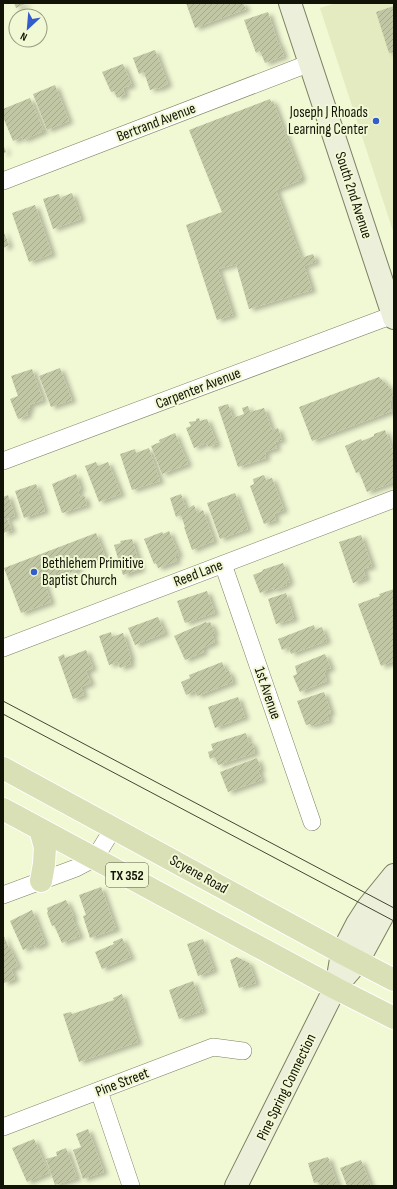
<svg xmlns="http://www.w3.org/2000/svg" width="397" height="1189" font-family="'Sofia Sans Condensed',sans-serif">
  <defs>
    <pattern id="building-hatch" width="6" height="6" patternUnits="userSpaceOnUse"><rect width="6" height="6" fill="#c1c7a4"/><path d="M-1 1l2-2M0 6l6-6M5 7l2-2" fill="none" stroke="#a5aa8c"/></pattern>
    <filter id="shadow"><feDropShadow dx="4.5" dy="2.5" stdDeviation="2" flood-color="#0004"/></filter>
  </defs>
  <rect width="100%" height="100%" fill="#f1f8d4"/>
  <path fill="#e4ebc0" d="M336,3H394V234L320,8Z"/>
  <path fill="url(#building-hatch)" filter="url(#shadow)" d="M14,3H28L16,8Z
    M186,3H243L246,9L195,28Z
    M394,6V52L389,53L376,12Z
    M268,12L278,43H279L284,56L265,63L260,51L256,53L244,20Z
    M155,50L168,84L158,89L157,88L150,90L144,72L139,74L133,58Z
    M123,64L132,85L123,88L125,94L117,98L114,91L111,92L102,72Z
    M55,85L69,121L47,130L33,94Z
    M30,98L44,131L23,140L22,137L13,141L3,117V109Z
    M270,99L271,102L273,101L302,178H300L301,180L276,190L301,258L313,254L316,262L304,266L312,290L249,309L236,264L218,269L233,315L217,320L186,225L222,212L189,130Z
    M3,144L6,152L3,154Z
    M72,193L81,219L53,229L43,199L59,194L60,199L62,198V197Z
    M35,205L52,254L29,262L12,213Z
    M3,230L9,245L3,248Z
    M60,368L72,400L51,407L39,376Z
    M32,369L43,400L29,405L30,409L27,411L28,415L18,419L10,399L18,396L11,376Z
    M379,377L393,391L390,407L392,411L312,441L299,407Z
    M228,404L233,418L244,414L242,408L248,406L250,412L264,408L272,430L278,428L282,440L275,442L277,448L265,452L266,458L238,467L218,407Z
    M199,418L200,421L207,419L217,444L209,447L206,443L194,448L186,428L191,426L189,422L196,421V419Z
    M385,430L394,454V482L367,492L359,472L356,473L345,446L361,439L362,441L374,436V434Z
    M175,433L188,464L162,474L151,446L160,442L159,440Z
    M149,448L160,481L132,490L120,454L135,449L136,453Z
    M96,462L98,466L108,462L121,494L99,502L85,466Z
    M76,474L81,489L78,491L80,497L84,495L87,505L62,513L52,484Z
    M264,475L266,480L272,478L284,510L274,514L276,520L264,524L250,486L254,484L253,479Z
    M36,484L45,511L24,518L15,491Z
    M235,493L248,529L220,539L207,503Z
    M181,494L186,509L194,505L197,513L203,510L214,541L192,550L184,527H185L181,515L176,517L170,498Z
    M8,495L15,516L7,519L12,530L3,533V497Z
    M169,531L179,555L175,556L177,561L158,568L156,563L154,564L144,539L162,532L163,534Z
    M96,533L105,556L77,566L78,570L70,573L69,569L43,579L51,602L21,613L4,568Z
    M361,535L372,566L363,569L366,578L353,583L339,542Z
    M132,539L141,569L123,575L114,545L121,543L120,541Z
    M283,563L290,582L286,583L287,585L274,590L273,588L260,593L253,575L263,571L262,570Z
    M394,589V661L381,666L358,604L380,596L379,594Z
    M207,591L215,613L185,623L177,601Z
    M286,593L294,619L276,624L268,599Z
    M158,617L165,633L135,645L128,628Z
    M206,622L207,623L210,622L215,633L212,634L215,642L202,648L204,652L185,660L174,636Z
    M314,625L315,630L322,627L327,641L291,654L289,647L282,650L278,639Z
    M111,632L112,637L123,633L131,658L129,659L131,664L120,668L118,662L109,665L99,636Z
    M86,650L93,668L86,671L91,683L81,687L84,695L73,699L58,657L64,654L65,658Z
    M325,654L331,668L325,670L326,673H324L327,681L300,692L293,676L297,674L295,666Z
    M222,662L226,672L229,671L233,682L197,696L195,691L186,695L181,682L190,678L189,675Z
    M324,692L331,713L327,714L329,720L311,726L310,724L306,725L297,701Z
    M238,697L245,717L215,728L208,707Z
    M246,733L249,743L252,742L255,753L218,765L215,757L210,759L208,752L213,750L211,744Z
    M257,758L261,769L258,770L262,780L228,792L220,772Z
    M101,887L116,929L90,938L83,916L86,915L79,895Z
    M66,900L74,917L72,918L80,936L62,943L54,925L52,926L47,913L48,912L47,908Z
    M32,910L45,943L35,948L34,945L23,950L10,921Z
    M3,934L9,948H10L18,966L11,969L15,979L4,983L3,980Z
    M122,938L131,957L102,969L95,952L114,944L113,942Z
    M203,939L214,970L198,976L187,944Z
    M237,957L249,963L256,983L239,988L230,960Z
    M193,981L203,1011L179,1019L169,990Z
    M122,994L138,1042L79,1062L63,1014L71,1012L72,1014L114,1000L113,998Z
    M88,1129L104,1172L83,1179L73,1150L81,1147L76,1134Z
    M34,1139L49,1173L27,1182L12,1148Z
    M66,1148L77,1178L55,1185L46,1159L57,1156L56,1152Z
    M328,1157L338,1186H320L318,1182L314,1183L308,1163Z
    M361,1160L371,1186H347L340,1168Z"/>
  <g fill="none" stroke-linecap="round" stroke-linejoin="round">
    <g stroke="#7c8161" stroke-width="18">
      <path id="street" d="M3,181L310,63
        M3,461L393,315
        M223,564L312,822
        M3,648L394,499
        M3,895L76,868L95,858L114,827
        M99,1091L131,1186
        M3,1127L213,1047L243,1051"/>
    </g>
    <g stroke="#7c8161" stroke-width="24">
      <path id="secondary" d="M290,3L394,318
        M339,971L342,953L357,924L368,907L394,875
        M236,1186L335,988L358,961L383,915L394,901"/>
    </g>
    <g stroke="#fff" stroke-width="24">
      <path id="primary" d="M3,768L342,953L394,980
        M3,809L335,988L394,1018
        M40,829L45,847L44,864L41,881"/>
    </g>
    <use href="#street" stroke="#fff" stroke-width="17"/>
    <use href="#secondary" stroke="#ecefda" stroke-width="22"/>
    <use href="#primary" stroke="#d9e0b5" stroke-width="22"/>
    <path stroke="#434635" stroke-width="1" d="M3,701L394,908
      M3,714L394,921"/>
  </g>
  <g fill="#335ccc" stroke="#f1f8d4" stroke-width="1.5">
    <circle cx="376" cy="121" r="4"/>
    <circle cx="34" cy="572" r="4"/>
  </g>
  <g text-anchor="middle" stroke-width="4" stroke-linejoin="round" paint-order="stroke">
    <rect fill="#f1f8d4" stroke="#545844" stroke-width="1" x="106" y="863" width="42" height="24" rx="3"/>
    <g font-size="14" font-weight="bold" fill="#111307">
      <text x="127" y="880">TX 352</text>
    </g>
    <g font-size="15" fill="#111307" stroke="#f1f8d4" text-anchor="end">
      <text x="368" y="117">Joseph J Rhoads<tspan x="368" dy="17">Learning Center</tspan></text>
      <text x="42" y="568" text-anchor="start">Bethlehem Primitive<tspan x="42" dy="17">Baptist Church</tspan></text>
    </g>
    <g font-size="15" fill="#111307" stroke="#f1f8d4">
      <text transform="translate(156 122) rotate(-21)" y="5">Bertrand Avenue</text>
      <text transform="translate(354 195) rotate(72)" y="5">South 2nd Avenue</text>
      <text transform="translate(198 388) rotate(-21)" y="5">Carpenter Avenue</text>
      <text transform="translate(198 573) rotate(-21)" y="5">Reed Lane</text>
      <text transform="translate(268 693) rotate(71)" y="5">1st Avenue</text>
      <text transform="translate(199 874) rotate(29)" y="5">Scyene Road</text>
      <text transform="translate(122 1082) rotate(-21)" y="5">Pine Street</text>
      <text transform="translate(286 1087) rotate(-64)" y="5">Pine Spring Connection</text>
    </g>
  </g>
  <rect width="397" height="1189" fill="none" stroke="#111307" stroke-width="8"/>
  <g transform="translate(28 28) rotate(206)"><circle r="19" fill="#f1f8d4" stroke="#979c82"/>
  <path d="M0-3L7 15L0 10L-7 15Z" fill="#335ccc"/>
  <text y="-6" font-size="11" font-weight="bold" text-anchor="middle" fill="#111307">N</text>
  </g>
</svg>
